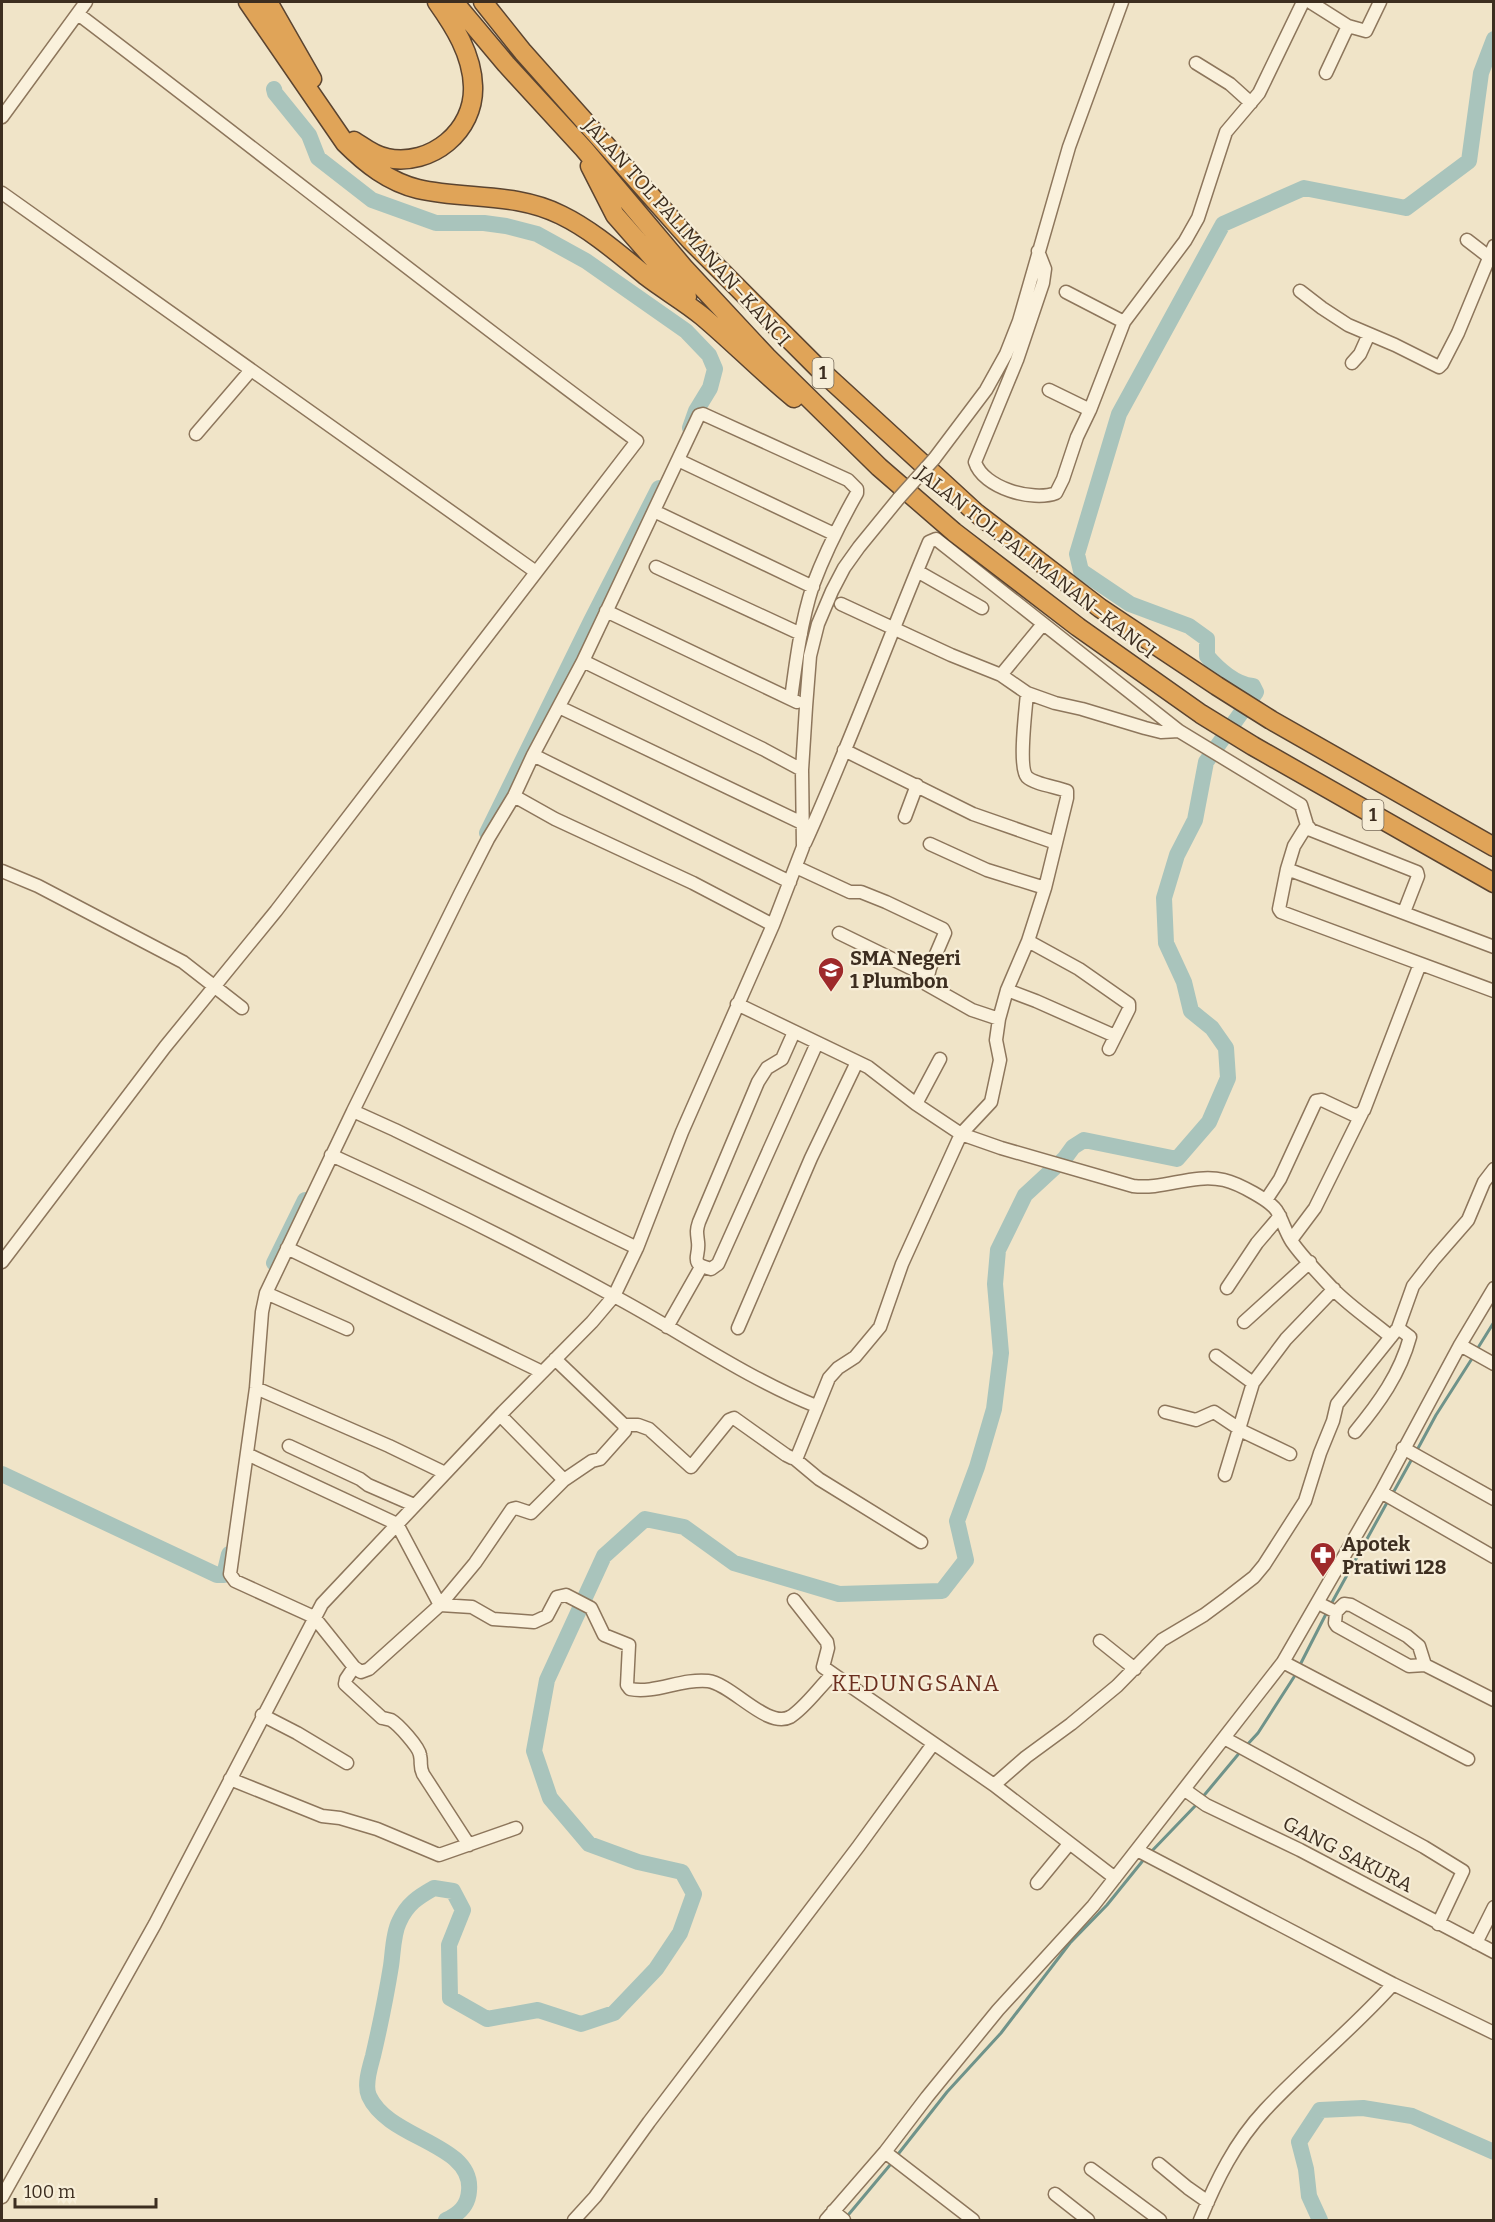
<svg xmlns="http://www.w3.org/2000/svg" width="1495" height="2222" font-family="Bitter,serif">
  <rect width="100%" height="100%" fill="#f0e4c8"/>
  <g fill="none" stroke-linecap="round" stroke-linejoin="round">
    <path stroke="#6f938a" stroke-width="3" d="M1476,1351L1494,1322
      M1416,1452L1436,1415L1473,1357
      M1393,1493L1413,1457
      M1330,1606L1389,1499
      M1301,1663L1327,1612
      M1246,1746L1258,1733L1294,1677
      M1201,1799L1241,1751
      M1150,1853L1197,1804
      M899,2153L947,2092L1001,2033L1070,1943L1107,1905L1145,1858
      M849,2214L890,2165"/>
    <path stroke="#a9c4bc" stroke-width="16" d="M274,89L275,93L309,135L318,158L372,200L436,223H484L506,226L537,234L586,261L686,331L709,355L715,369L710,388L696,411L690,428
      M487,833L591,621L659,488
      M274,1263L305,1200
      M2,1474L217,1575H224L229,1554
      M446,2220C459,2214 468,2206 469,2191C474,2143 389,2140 369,2096C364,2085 370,2067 373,2056C380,2026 386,1997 391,1966C393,1953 393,1934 399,1922C407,1904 418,1897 434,1888L453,1891L463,1910L449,1945L450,1998L487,2019L538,2010L581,2024L614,2013L656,1969L680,1933L694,1894L682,1872L638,1862L589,1844L550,1798L534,1751L547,1680L604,1556L645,1519L684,1527L734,1563L839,1594L942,1591L966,1560L957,1521L977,1467L994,1409L1001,1353L995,1284L998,1250L1025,1195L1065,1158L1073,1147L1084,1140L1177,1159L1209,1122L1228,1078L1226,1048L1212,1028L1191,1011L1184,982L1166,943L1164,898L1177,855L1195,820L1206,762L1256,692L1253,686C1236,685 1218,669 1207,656V639L1189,626L1130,604L1081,571L1077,554L1119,414L1223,224L1304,188L1406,208L1469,161L1481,73L1494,39
      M1320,2220L1309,2196L1306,2169L1299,2142L1320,2110L1363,2108L1412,2116L1494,2152"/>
    <g stroke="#8d765c" stroke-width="15">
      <path id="minor" d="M1310,2L1348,26
        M1196,63L1230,84L1251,103
        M1326,73L1348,26L1366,31L1380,2
        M2,117L86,2
        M2,193L536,572
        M1467,240L1489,257
        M1038,251L1045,269L1043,283L1017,360L975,462C983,488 1033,502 1056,493L1063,479L1077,437L1090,410
        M1300,291L1322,308L1348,325L1395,345L1439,367L1442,364L1458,333L1494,246
        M1066,292L1124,322
        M1352,363L1360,354L1369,334
        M1049,390L1090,410L1124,322L1185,241L1198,218L1226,132L1259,93L1303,2
        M196,434L251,370
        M934,459L986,390L1006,354L1019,321L1069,147L1122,2
        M678,460L834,534
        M654,511L813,587
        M656,567L801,634
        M917,571L982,608
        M841,604L951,655L1001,675L1027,693L1055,703L1082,709L1145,728L1161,732L1179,731
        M606,611L797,702
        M583,661L763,749L802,770
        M1001,675L1043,624
        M559,707L802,823
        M844,750L973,814L1056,843
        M533,755L790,882
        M514,796L555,819L693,883L773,925
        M905,817L917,785
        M1307,825L1294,846L1287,869L1494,947
        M805,843C850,744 887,642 929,542L936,539L1179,731L1301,805L1307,825L1311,830L1417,872L1418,876L1404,912
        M930,844L987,870L1045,888
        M796,867L850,892H861L886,902L943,929L945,933L930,968L926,984L972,1010L999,1019
        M1287,869L1279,909L1281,912L1494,991
        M2,871L38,886L183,962L242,1008
        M839,933L927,976
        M1028,941L1079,969L1129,1004V1009L1109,1049
        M1007,990L1036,1001L1115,1036
        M737,1004L868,1067L916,1104L961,1134L991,1102L1000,1060L996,1040L999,1019L1007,990L1028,941L1045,888L1067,798V791C1057,787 1034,784 1027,777C1018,767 1026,708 1027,693
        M794,1032L782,1059L767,1068L758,1082L699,1222C696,1231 697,1233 698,1242C700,1258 688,1263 711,1269L718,1264L817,1043
        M916,1104L940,1059
        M353,1111L460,894L488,839L514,796L533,755L583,661L699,415L703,414L848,480L857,489V493C840,523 825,553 813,585C801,622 796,661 791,699
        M331,1155C426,1198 521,1245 612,1295C680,1331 744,1377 816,1406
        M1266,1200L1280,1179L1316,1101L1322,1100L1354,1115L1360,1114L1364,1110L1420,964
        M1291,1240L1315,1208L1362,1113
        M287,1248L542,1372
        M2,1262L165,1047L276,911L637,441C448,302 265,156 78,14
        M1227,1288L1257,1243L1280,1216
        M266,1293L347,1329
        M1244,1322L1310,1262
        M667,1327L701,1267
        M738,1328L811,1158L857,1062
        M1460,1345L1494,1364
        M1216,1356L1253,1383
        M555,1359L624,1425H638L649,1429L691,1467L729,1420L734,1418L786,1455L792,1458L797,1457L829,1378L838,1368L855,1357L880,1327L902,1264L961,1134L1001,1148L1133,1186C1164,1190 1193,1173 1224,1180C1237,1183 1273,1201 1278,1213C1283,1222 1286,1233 1292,1242C1303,1258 1321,1276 1334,1290C1352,1308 1372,1321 1391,1337
        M256,1388L389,1446L445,1473
        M1165,1412L1196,1420L1214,1412L1244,1432L1290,1454
        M500,1415L564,1480
        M624,1425L625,1431L600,1459L592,1461L564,1480L531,1513L516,1508L512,1509L475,1563L440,1605L472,1607L493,1619L534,1622L547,1616L557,1597L566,1595L591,1608L604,1635L629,1645L627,1685L630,1689C655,1694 682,1678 708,1681C732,1684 767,1729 790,1717C805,1708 820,1686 833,1674L994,1785L1115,1878
        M1355,1432C1379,1403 1400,1374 1410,1337L1398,1328
        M289,1446L360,1479L368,1485L414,1505
        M1403,1448L1494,1499
        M247,1454L397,1524L440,1605L369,1669L361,1672L354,1667L314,1617L235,1581L230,1574L231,1567L256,1388L262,1312L266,1293L353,1111L395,1130L637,1248
        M795,1459L819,1479L921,1542
        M1225,1475L1253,1383L1286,1339L1334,1289
        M1381,1492L1494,1557
        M794,1600L827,1642L828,1648L823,1667L833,1674
        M1318,1603L1336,1612L1335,1623L1337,1626L1409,1666L1425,1665
        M1336,1612L1344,1604L1351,1605L1407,1636L1419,1646L1425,1665L1494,1700
        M1100,1641L1135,1669
        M1283,1662L1468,1759
        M354,1667L346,1679L345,1684L382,1718C383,1718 391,1720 391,1720C398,1724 419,1747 420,1755C422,1764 419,1765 423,1774L469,1845
        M262,1715L297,1733L347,1763
        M1224,1738L1424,1847L1463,1871L1438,1924
        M230,1779L322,1816L340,1818L377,1829L439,1855L516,1828
        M994,1785L1026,1757L1071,1724L1117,1686L1162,1640L1204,1615L1227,1598L1254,1577L1264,1565L1305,1501L1320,1453L1333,1421L1337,1404L1398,1328L1413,1286L1434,1259L1468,1220L1484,1182L1494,1169
        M1185,1790L1206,1805L1300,1850L1494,1952
        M1137,1850L1393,1984L1494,2033
        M1037,1883L1069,1844
        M1476,1943L1494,1907
        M885,2152L973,2220
        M1159,2164L1188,2188L1208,2202
        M1091,2169L1160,2220
        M1055,2194L1088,2220
        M2,2197L155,1924L322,1604L503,1412L592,1322L614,1296L637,1248L682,1132L773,925L803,847L802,770L806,707L810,656L818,624L832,591L844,568L859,547L899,498
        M833,2211L844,2220
        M574,2220L595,2197L649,2122L858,1847L933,1744
        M826,2220L885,2152L927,2097L998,2010L1093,1906L1283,1662L1381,1492L1460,1345L1494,1288
        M1200,2220C1216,2181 1235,2142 1265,2110C1306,2066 1353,2029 1393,1984"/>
    </g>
    <g stroke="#5b4430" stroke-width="21">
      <path id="highway" d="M248,2L345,143C366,164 389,182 418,189C465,200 516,192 561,215C592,230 619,254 646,276C664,290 684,301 702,316C733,342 762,372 794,398
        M268,2L312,79
        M454,2L506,64L584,149L685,269L767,357L879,467L954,532L1078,627L1201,714L1253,746L1494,883
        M483,2L523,52L691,241L818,368L975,512L1100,608L1217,686L1271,720L1494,847
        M354,141C365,148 374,156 387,158C431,167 475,131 473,86C472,54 454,26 437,2
        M590,166L615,215L687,297"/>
    </g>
    <use href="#minor" stroke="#faf1dc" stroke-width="12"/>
    <use href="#highway" stroke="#e0a458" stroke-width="18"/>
    <g stroke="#8d765c" stroke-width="15" stroke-linecap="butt">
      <path id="minor-bridge" d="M899,498L934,459"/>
    </g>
    <use href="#minor-bridge" stroke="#faf1dc" stroke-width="12"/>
  </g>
  <defs>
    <g id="school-pin" transform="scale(1.35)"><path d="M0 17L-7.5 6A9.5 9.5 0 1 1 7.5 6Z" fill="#9e2a2b" stroke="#f7eed8"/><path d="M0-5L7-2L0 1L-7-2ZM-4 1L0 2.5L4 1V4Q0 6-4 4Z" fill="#fff"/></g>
    <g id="pharmacy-pin" transform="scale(1.35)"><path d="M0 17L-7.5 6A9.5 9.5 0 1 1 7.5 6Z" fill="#9e2a2b" stroke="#f7eed8"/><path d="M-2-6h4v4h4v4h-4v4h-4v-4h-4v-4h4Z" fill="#fff"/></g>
  </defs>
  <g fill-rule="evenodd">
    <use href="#school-pin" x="831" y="970"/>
    <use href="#pharmacy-pin" x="1323" y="1555"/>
  </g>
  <g text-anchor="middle" stroke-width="4.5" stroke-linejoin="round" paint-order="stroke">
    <g fill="#f7eed8" stroke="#756857" stroke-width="1.5">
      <rect x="812.5" y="358" width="21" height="30" rx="4.5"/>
      <rect x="1362.5" y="800" width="21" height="30" rx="4.5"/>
    </g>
    <g font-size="18" font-weight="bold" fill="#3d2e20">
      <text x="823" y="379">1</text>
      <text x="1373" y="821">1</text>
    </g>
    <g font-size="20" fill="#3d2e20" stroke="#f7eed8">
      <text transform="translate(687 232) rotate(48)" y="7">JALAN TOL PALIMANAN–KANCI</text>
      <text transform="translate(1036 562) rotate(38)" y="7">JALAN TOL PALIMANAN–KANCI</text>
      <text transform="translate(1348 1854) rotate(27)" y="7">GANG SAKURA</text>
    </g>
    <g font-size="20" font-weight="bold" fill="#3d2e20" stroke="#f7eed8" text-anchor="start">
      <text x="850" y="965">SMA Negeri<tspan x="850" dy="23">1 Plumbon</tspan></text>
      <text x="1342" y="1551">Apotek<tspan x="1342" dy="23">Pratiwi 128</tspan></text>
    </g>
    <g font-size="22" letter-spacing="1.5" fill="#6b2e1e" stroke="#f7eed8">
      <text x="916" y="1691">KEDUNGSANA</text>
    </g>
  </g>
  <rect width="1495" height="2222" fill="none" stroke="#3d2e20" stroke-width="6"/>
  <path d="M15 2198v9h141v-9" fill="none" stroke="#3d2e20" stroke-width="3"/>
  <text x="24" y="2198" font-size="18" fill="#3d2e20" stroke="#f7eed8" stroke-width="4.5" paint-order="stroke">100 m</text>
</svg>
